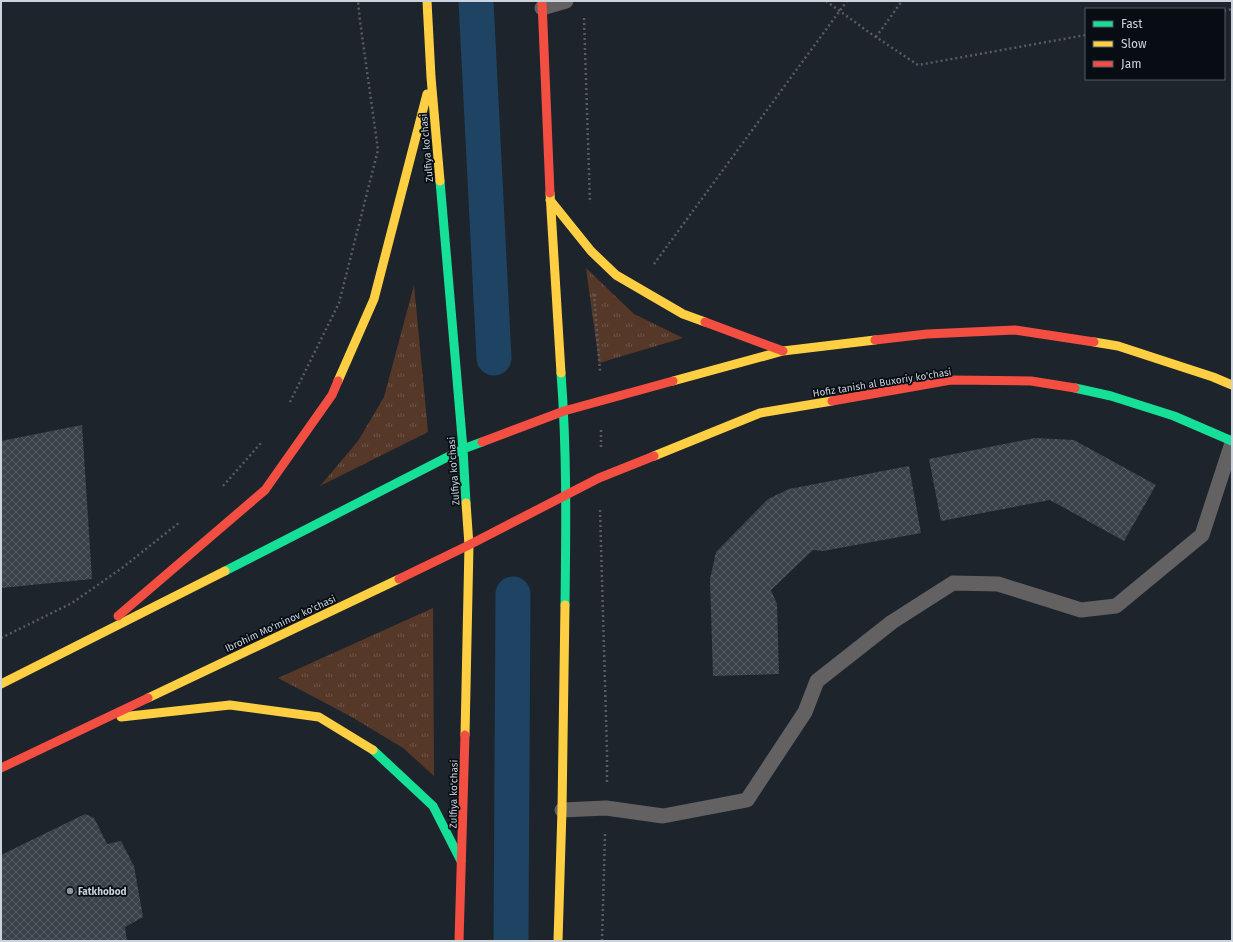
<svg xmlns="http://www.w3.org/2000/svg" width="1233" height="942" font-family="'Fira Sans',sans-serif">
  <defs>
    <pattern id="grass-tufts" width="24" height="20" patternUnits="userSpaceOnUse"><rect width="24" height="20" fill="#563828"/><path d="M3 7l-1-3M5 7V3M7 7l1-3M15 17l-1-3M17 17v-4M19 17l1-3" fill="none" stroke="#6d5447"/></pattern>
    <pattern id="building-cross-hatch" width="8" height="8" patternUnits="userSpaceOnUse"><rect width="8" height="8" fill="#3b4148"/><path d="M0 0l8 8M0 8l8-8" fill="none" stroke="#565c62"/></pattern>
  </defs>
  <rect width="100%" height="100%" fill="#1d242b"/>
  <path fill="url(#grass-tufts)" d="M586,268L634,314L683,338L599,363Z
    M414,285L428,432L320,486L358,441L384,397Z
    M433,608L434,776L403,748L350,716L278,678Z"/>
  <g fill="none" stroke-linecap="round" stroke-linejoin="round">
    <path stroke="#1e4363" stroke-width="35" d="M476,1L494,358
      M511,941L513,594"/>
  </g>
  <path fill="url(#building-cross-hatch)" d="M82,425L92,579L1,588V441Z
    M1035,438L1074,440L1156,485L1124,541L1050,500L941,521L929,459Z
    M909,466L921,533L823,551L813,550L771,590L777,604L779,674L713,676L710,579L716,552L768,499L789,489Z
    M85,814L94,818L107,844L121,841L134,866L143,917L125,927L127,941H1V855Z"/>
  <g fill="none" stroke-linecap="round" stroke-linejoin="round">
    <path stroke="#5a5b5c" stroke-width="2.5" stroke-dasharray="2 3" stroke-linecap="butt" d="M826,1L870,33L918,65L1086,35
      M1224,11L1232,9
      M584,18L590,203
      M876,37L902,1
      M654,264L847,1
      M594,294L600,371
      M290,402L339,303L378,150L360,21L358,1
      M601,447V430
      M223,486L261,443
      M600,510L607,752V783
      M1,638L72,603L122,568L180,522
      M602,941L605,834"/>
    <path stroke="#636161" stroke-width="15" d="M542,8L566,1
      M562,810L606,808L663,816L747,800L805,712L817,681L892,622L953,583L998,584L1081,610L1116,606L1202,535L1232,443"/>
    <path stroke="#16e098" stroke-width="9" d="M440,181L463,449L466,503
      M561,373C567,450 566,528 565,605
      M1075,388L1111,396L1174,416L1232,441
      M225,571L463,449L482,442
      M373,750L433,806L461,861"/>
    <path stroke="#ffcf43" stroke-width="9" d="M427,1L431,77L440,181
      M550,193L561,373
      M550,200L591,251L616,275L683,314L705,322
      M1094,342L1118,346L1213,377L1232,385
      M338,381L374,299L427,94
      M673,381L783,351L875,340
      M654,456L760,413L832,401
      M1,684L225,571
      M148,698L399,579
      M121,717L230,705L319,717L373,750
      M465,735L469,545L466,503
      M558,941L562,810L565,605"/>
    <path stroke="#f24e42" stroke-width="9" d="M542,1L550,193
      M705,322L783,351
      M875,340L927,334L1015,330L1094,342
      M832,401L951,380L1031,381L1075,388
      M482,442L564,411L673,381
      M399,579L469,545L599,478L654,456
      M118,616L265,490L332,395L338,381
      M1,768L148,698
      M459,941L465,735"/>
  </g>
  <circle fill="#8e969f" stroke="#070d13" stroke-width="1.5" cx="70" cy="891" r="4"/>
  <g text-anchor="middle" stroke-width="3.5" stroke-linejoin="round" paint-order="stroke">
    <g font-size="10" fill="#cbd4dd" stroke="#070d13">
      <text transform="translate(426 148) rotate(-95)" y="4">Zulfiya ko'chasi</text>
      <text transform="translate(882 382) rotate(-9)" y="4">Hofiz tanish al Buxoriy ko'chasi</text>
      <text transform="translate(453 471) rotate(-94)" y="4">Zulfiya ko'chasi</text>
      <text transform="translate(280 623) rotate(-25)" y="4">Ibrohim Mo'minov ko'chasi</text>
      <text transform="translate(453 794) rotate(-89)" y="4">Zulfiya ko'chasi</text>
    </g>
    <g font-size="10" font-weight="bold" fill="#cbd4dd" stroke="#070d13" text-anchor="start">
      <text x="78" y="895">Fatkhobod</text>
    </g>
  </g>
  <rect width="1233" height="942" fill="none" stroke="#cbd4dd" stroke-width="4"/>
  <rect x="1085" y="8" width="140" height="72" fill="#070d13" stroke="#555d64"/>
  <rect x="1093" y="21" width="20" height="6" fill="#16e098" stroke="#555d64"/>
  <text x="1121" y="28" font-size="12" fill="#cbd4dd">Fast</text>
  <rect x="1093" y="41" width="20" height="6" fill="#ffcf43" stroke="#555d64"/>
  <text x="1121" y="48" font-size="12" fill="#cbd4dd">Slow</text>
  <rect x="1093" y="61" width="20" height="6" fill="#f24e42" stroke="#555d64"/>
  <text x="1121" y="68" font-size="12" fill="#cbd4dd">Jam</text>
</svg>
